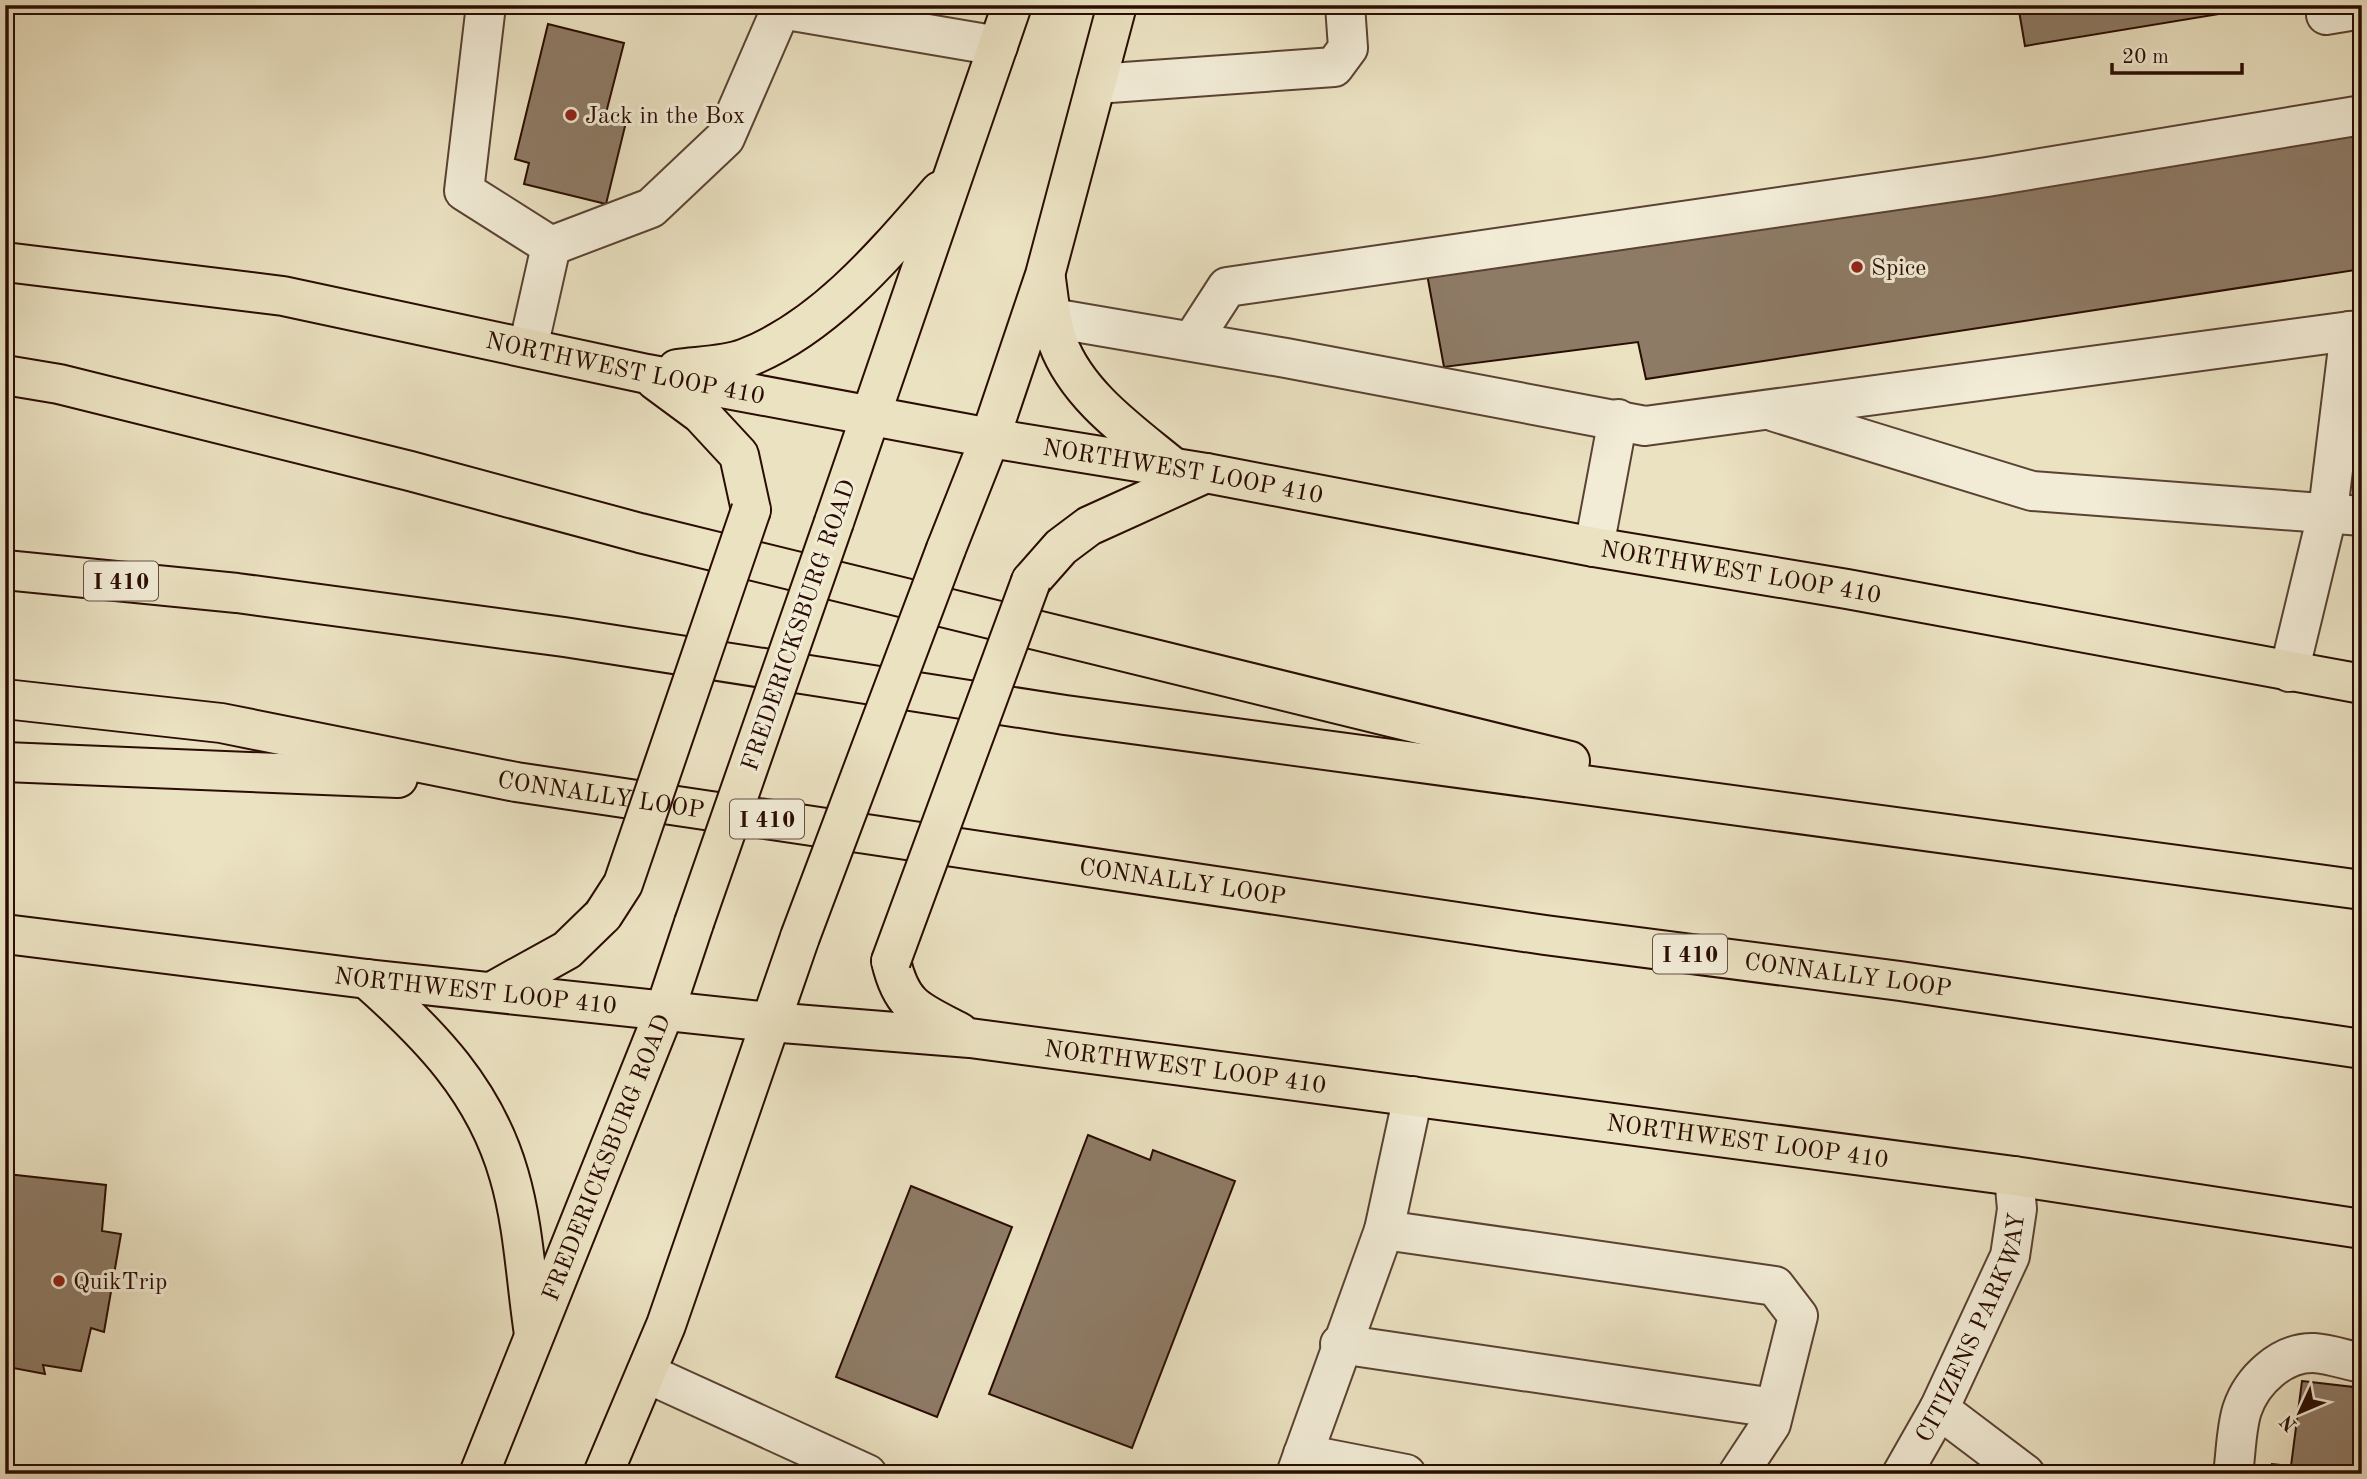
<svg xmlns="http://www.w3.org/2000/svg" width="2367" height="1479" font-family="'Old Standard TT',serif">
  <rect width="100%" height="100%" fill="#ebe2c2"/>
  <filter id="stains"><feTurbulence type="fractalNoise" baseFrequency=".00286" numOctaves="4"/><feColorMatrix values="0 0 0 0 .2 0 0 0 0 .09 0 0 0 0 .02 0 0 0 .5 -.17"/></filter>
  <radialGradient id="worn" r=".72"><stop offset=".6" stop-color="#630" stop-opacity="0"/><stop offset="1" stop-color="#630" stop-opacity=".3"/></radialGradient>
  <path fill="#8e7b66" stroke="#2a0c02" stroke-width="2" d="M2018,5H2268V6L2025,46Z
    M548,24L624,43L606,113L627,118L606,204L524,184L529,163L515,159Z
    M2362,127V269L1646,379L1638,342L1444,367L1427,274Z
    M1088,1135L1150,1160L1153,1150L1235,1181L1132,1448L989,1394Z
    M7,1174L106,1185L102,1231L121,1234L104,1332L91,1328L81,1371L43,1365L45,1374L13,1368L12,1359L5,1358Z
    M911,1186L1012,1227L937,1417L836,1377Z
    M2302,1381L2362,1388V1474H2271L2272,1464L2291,1466Z"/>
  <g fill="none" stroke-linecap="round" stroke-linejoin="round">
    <g stroke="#5a4232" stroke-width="42">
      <g id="minor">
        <path d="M486,5L464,191L551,246L528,348"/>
        <path d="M2326,15L2362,9"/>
        <path d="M1096,84L1334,67L1348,48L1345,5"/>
        <path d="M551,246L651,208L725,138L781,9L998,46"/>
        <path d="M1052,318L1286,358L1645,426L2350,331"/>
        <path d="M1192,341L1227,287L1987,177L2362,115"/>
        <path d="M1775,412L2032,491L2362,516"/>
        <path d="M1594,547L1618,419"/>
        <path d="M2289,672L2328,511L2350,331L2362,330"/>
        <path d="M1384,1230L1413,1096"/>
        <path d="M1340,1344L1774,1408"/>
        <path d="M646,1373L867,1474"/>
        <path d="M1939,1409L2025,1474"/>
        <path d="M1303,1454L1406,1474"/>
        <path d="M1296,1474L1384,1230L1775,1286L1798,1316L1771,1424L1738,1474"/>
        <path id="s1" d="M1902,1474L1939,1409L2010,1256L2017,1209L2014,1176"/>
        <path d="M2233,1474C2236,1453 2236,1429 2242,1410C2252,1380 2282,1352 2314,1353C2330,1354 2346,1360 2362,1363"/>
      </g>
    </g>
    <g stroke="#2a0c02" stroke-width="42">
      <g id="major">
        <path id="s2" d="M5,262L283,296L647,374L990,438L1206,473L1594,547L1847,589L2362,684"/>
        <path d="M1046,279C1049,300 1051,323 1058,343C1078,397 1133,434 1175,469"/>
        <path d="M677,369C699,366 726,366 746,358C825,327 886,253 940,191"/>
        <path d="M655,380L701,414L739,455L751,510"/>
        <path d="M834,522L1012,5"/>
        <path d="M946,549L990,438L1045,275L1117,5"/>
        <path d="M1031,581L1061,547L1089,526L1206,473"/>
        <path id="s3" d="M5,934L367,979L770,1022L970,1038L2014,1176L2362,1229"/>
        <path d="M891,961C902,1008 919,1011 959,1032"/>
        <path d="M367,979C430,1035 485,1091 509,1175C524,1226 526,1282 534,1334"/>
        <path d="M493,991L567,950L603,915"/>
        <path id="s4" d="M479,1474L665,1010L694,923"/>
        <path d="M603,1474L666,1325L800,937"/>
      </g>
    </g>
    <g stroke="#2a0c02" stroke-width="42">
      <g id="highway">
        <path d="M5,375L59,384L410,471L640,533L1570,761"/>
        <path d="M5,570L237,593L564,637L1065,715L2362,890"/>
        <path id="s5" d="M5,699L221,723L516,782L1545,935L1900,981L2362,1049"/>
        <path d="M5,762L398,778"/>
      </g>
    </g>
    <use href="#minor" stroke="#f2ecd7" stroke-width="38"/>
    <use href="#major" stroke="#ebe2c2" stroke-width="38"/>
    <use href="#highway" stroke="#ebe2c2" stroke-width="38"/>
    <g stroke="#2a0c02" stroke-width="42" stroke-linecap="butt">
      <path id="major-bridge" d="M603,915L623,884L751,510
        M694,923L834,522
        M800,937L946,549
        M891,961L1031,581"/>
    </g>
    <use href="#major-bridge" stroke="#ebe2c2" stroke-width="38"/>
  </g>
  <g fill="#8f2418" stroke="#f2ecd7" stroke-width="2.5">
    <circle cx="571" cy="115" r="7"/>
    <circle cx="1857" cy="267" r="7"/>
    <circle cx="59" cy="1281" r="7"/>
  </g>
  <g text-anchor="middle" stroke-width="6" stroke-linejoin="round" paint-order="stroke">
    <g fill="#f2ecd7" stroke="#664f42" stroke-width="2">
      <rect x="84" y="561.5" width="74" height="39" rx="5"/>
      <rect x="730" y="799.5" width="74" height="39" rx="5"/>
      <rect x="1653" y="934.5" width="74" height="39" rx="5"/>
    </g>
    <g font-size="23" font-weight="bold" fill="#2a0c02">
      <text x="121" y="589">I 410</text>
      <text x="767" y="827">I 410</text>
      <text x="1690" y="962">I 410</text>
    </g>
    <g font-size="24" fill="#2a0c02" stroke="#f2ecd7" text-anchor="start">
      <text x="585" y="123">Jack in the Box</text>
      <text x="1871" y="275">Spice</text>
      <text x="73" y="1289">QuikTrip</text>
    </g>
    <g font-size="24" fill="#2a0c02" stroke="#f2ecd7">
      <text dy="8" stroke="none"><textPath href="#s2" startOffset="630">NORTHWEST LOOP 410</textPath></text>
      <text dy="8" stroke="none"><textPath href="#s2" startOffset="1197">NORTHWEST LOOP 410</textPath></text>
      <text dy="8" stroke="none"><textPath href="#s2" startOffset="1764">NORTHWEST LOOP 410</textPath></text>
      <text transform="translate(798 625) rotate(-71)" y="8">FREDERICKSBURG ROAD</text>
      <text dy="8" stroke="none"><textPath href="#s5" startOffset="604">CONNALLY LOOP</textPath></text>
      <text dy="8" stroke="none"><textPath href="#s5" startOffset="1192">CONNALLY LOOP</textPath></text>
      <text dy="8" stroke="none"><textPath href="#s5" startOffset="1864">CONNALLY LOOP</textPath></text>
      <text dy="8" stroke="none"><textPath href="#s3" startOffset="474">NORTHWEST LOOP 410</textPath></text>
      <text dy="8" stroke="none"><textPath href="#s3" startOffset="1188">NORTHWEST LOOP 410</textPath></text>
      <text dy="8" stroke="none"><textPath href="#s3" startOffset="1755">NORTHWEST LOOP 410</textPath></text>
      <text dy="8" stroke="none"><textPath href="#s4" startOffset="341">FREDERICKSBURG ROAD</textPath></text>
      <text dy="8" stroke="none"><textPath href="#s1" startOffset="163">CITIZENS PARKWAY</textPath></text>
    </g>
  </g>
  <rect width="2367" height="1479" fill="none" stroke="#ebe2c2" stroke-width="28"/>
  <rect x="7" y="7" width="2353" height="1465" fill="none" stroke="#2a0c02" stroke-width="3.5"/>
  <rect x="14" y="14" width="2339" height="1451" fill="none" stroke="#2a0c02" stroke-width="2"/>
  <g transform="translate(2300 1412) rotate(226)" stroke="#f2ecd7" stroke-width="5" paint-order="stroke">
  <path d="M0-5L12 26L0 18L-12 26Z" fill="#2a0c02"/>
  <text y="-10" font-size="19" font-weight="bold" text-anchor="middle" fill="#2a0c02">N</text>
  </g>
  <path d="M2112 63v10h130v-10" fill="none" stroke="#2a0c02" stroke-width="3.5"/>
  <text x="2122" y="63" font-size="21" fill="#2a0c02" stroke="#f2ecd7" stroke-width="5" paint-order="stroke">20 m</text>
  <rect width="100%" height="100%" filter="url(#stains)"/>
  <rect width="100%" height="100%" fill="url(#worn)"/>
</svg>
